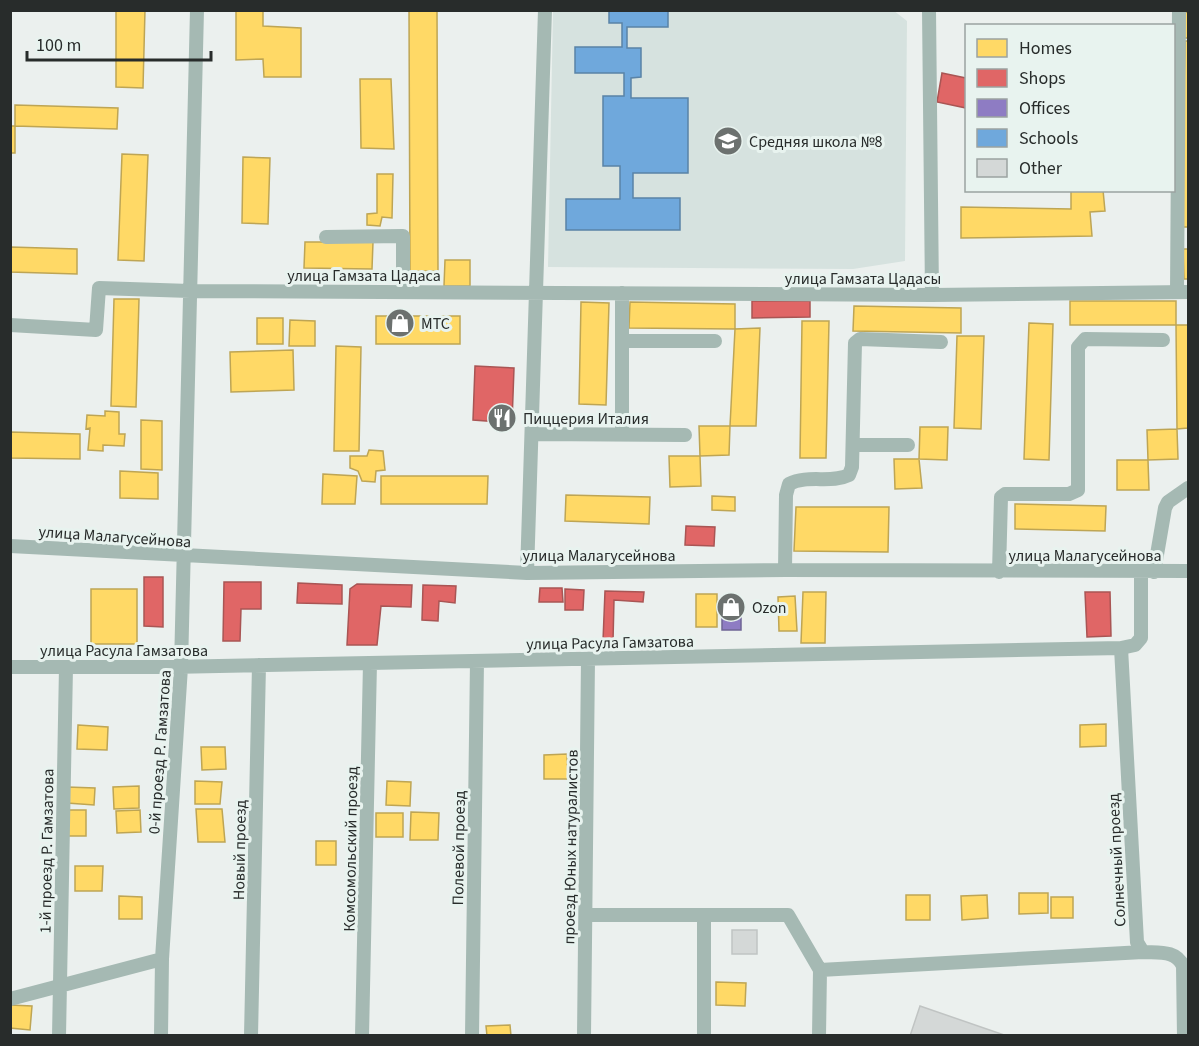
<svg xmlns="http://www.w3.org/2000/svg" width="1199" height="1046" font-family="'Source Sans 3',sans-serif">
  <rect width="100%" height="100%" fill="#ebf0ee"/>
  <path fill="#d6e2df" d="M893,10L907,21L905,261L853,269L548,267L553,11Z"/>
  <path fill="#ffd966" stroke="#bea554" stroke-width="1.5" d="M116,10H145L143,88L116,87Z
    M236,10H263V26L301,28V77H264L263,59L236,60Z
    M409,10H437L438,271H410Z
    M1188,10V38H1183L1182,17Z
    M1185,41H1188V227H1181Z
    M360,79H391L394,149L361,148Z
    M15,105L118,108L117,129L15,126Z
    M10,126H15V153H10Z
    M122,154L148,155L144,261L118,260Z
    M243,157L270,158L268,224L242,223Z
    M377,174H393L392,218L382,217L380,226L367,225V214L377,213Z
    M1071,190H1103L1105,211L1090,212L1092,236L961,238V207L1071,209Z
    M305,242H373L372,269L304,268Z
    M10,247L77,249V274L10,272Z
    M1183,249H1188V279H1184Z
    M445,260H470V286H444Z
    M114,299H139L136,407L111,406Z
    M1070,301H1176V325H1070Z
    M581,302L609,303L606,405L579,404Z
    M630,302L735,304V329L629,328Z
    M854,306L961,308V333L853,331Z
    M376,316H460V344H376Z
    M257,318H283V344H257Z
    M290,320L315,321V346H289Z
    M802,321H829L826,458H800Z
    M1029,323L1053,324L1049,460L1024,459Z
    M1176,325H1188V428L1177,429Z
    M760,328L756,426H730L735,329Z
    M957,336H984L981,429L954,428Z
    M336,346L361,347L359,451H334Z
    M293,350L294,390L231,392L230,352Z
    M105,411L119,412V434H125L124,446L103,445V451L88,450L90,428L86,429L87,415L105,416Z
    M141,420L162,421V470L141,469Z
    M699,426H730L729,455L700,456Z
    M920,427H948L947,460L919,459Z
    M1177,429L1178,459L1148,460L1147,430Z
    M10,432L80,434V459L10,458Z
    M369,450L383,451L385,470L376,471L375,482L362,481L358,471L350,468V456H367Z
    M669,456H700L701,486L670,487Z
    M894,459H919L922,488L895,489Z
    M1117,460H1148L1149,490H1117Z
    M120,471L158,473V499L120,498Z
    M323,474L357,476L355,504H322Z
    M381,476H488L487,504H381Z
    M566,495L650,497L649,524L565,521Z
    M712,496L735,497V511L712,510Z
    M1015,504L1106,506L1105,531L1015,529Z
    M796,507H889L888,552L794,551Z
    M91,589H137V644H91Z
    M803,592H826L825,643H801Z
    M696,594H717V627H696Z
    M795,596L797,631H779L778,597Z
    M1106,724V746L1080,747V725Z
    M78,725L108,727L107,750L77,749Z
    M201,747H225L226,769L202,770Z
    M567,754L568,779H544V755Z
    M195,781L222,782L220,804H195Z
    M387,781L411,782L410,806L386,805Z
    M139,786V808L114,809L113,787Z
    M67,787L95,788L94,805L67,803Z
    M196,809H222L225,842H198Z
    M67,810H86V836H67Z
    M140,810L141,832L117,833L116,811Z
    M411,812L439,813L438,840H410Z
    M376,813H403V837H376Z
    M316,841H336V865H316Z
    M75,866H103L102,891H75Z
    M1019,893H1048V913L1019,914Z
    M906,895H930V920H906Z
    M987,895L988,918L962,920L961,896Z
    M119,896L142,897V919H119Z
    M1051,897H1073V918H1051Z
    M716,982L746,983L745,1006L716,1005Z
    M10,1005L32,1006L30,1030L10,1028Z
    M510,1025L511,1036H487L486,1026Z"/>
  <path fill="#e06666" stroke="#a95554" stroke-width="1.5" d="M942,73L966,78V75V108L937,102Z
    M752,301H810V317L752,318Z
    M475,366L514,368L512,423L473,420Z
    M686,526L715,527L714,546L685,545Z
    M144,577H163V627L144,626Z
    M224,582H261V609H241L240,641H223Z
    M298,583L342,585V604L297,603Z
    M357,584L412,585L411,607L381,606L377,645H347L350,589Z
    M423,585L456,586L455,603L439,601L438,621L422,620Z
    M540,588H562L563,602H539Z
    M565,589L584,590L583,610H565Z
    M605,591L644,592L643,602L614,600L613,641H603Z
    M1085,592H1110L1111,636L1087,637Z"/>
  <path fill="#8e7cc3" stroke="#6f6495" stroke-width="1.5" d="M722,601H741V630H722Z"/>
  <path fill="#6fa8dc" stroke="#5a83a7" stroke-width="1.5" d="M609,10H668V27H627V48H641V77L631,78V98H688V173H633V198H680V230H566V199H620V166H603V96H624V73H575V47H622V23H609Z"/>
  <path fill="#d4d8d7" stroke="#c0c4c3" stroke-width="1.5" d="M732,930H757V954H732Z
    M920,1006L1007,1036H910Z"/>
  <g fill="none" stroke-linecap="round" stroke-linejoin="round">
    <path stroke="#a5b9b3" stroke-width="14" d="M929,10L932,295
      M326,237L403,236V292
      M1177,292L1179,10
      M10,325L96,330L99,288L190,291L932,295L1188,292
      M623,341H715
      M533,434L685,435
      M622,434V293
      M853,445H908
      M10,546L527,573L785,570L1188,571
      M785,570L786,495L789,484C808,474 831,484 849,475L852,467L855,343L860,339L941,342
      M999,572L1001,497L1005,494H1069L1078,490V347L1085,339L1163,340
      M1154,572L1165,508L1168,502L1188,488
      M527,573L545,10
      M1121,648L1137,942L1143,952C1159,953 1176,950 1183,966L1184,1036
      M10,667H170L1121,648L1135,645L1141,638V572
      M586,915H788L820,970L1143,952
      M10,999L162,959
      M59,1036L66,667
      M161,1036L162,959L181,667L197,10
      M251,1036L259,665
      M362,1036L370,663
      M472,1036L477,661
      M584,1036L588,659
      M704,1036V915
      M819,1036L820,970"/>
  </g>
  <defs>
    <g id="school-disc" transform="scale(1.5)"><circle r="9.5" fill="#6c716f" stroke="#e8f3ef"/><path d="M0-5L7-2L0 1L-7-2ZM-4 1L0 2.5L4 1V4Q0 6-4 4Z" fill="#fff"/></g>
    <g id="shop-disc" transform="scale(1.5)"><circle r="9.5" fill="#6c716f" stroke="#e8f3ef"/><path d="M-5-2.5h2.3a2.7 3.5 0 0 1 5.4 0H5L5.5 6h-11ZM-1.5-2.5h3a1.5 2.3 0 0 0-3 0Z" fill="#fff"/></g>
    <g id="restaurant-disc" transform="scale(1.5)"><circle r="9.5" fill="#6c716f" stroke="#e8f3ef"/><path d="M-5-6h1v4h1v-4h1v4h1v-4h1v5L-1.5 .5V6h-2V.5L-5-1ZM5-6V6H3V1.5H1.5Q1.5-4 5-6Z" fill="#fff"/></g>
  </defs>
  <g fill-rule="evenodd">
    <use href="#school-disc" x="728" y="141"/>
    <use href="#shop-disc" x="400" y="323"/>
    <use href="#restaurant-disc" x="502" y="418"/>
    <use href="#shop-disc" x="731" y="607"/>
  </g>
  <g text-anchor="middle" stroke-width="6" stroke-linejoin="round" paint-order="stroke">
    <g font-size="16" fill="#282c2b" stroke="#e8f3ef" text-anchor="start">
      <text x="749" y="147">Средняя школа №8</text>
      <text x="421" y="329">МТС</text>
      <text x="523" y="424">Пиццерия Италия</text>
      <text x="752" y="613">Ozon</text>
    </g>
    <g font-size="16" fill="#282c2b" stroke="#e8f3ef">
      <text x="364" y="281">улица Гамзата Цадаса</text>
      <text x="863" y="284">улица Гамзата Цадасы</text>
      <text transform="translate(115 536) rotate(4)" y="6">улица Малагусейнова</text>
      <text x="599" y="561">улица Малагусейнова</text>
      <text x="1085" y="561">улица Малагусейнова</text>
      <text transform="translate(610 642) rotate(-1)" y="6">улица Расула Гамзатова</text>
      <text x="124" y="656">улица Расула Гамзатова</text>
      <text transform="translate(159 752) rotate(-86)" y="6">0-й проезд Р. Гамзатова</text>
      <text transform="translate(570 847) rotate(-89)" y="6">проезд Юных натуралистов</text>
      <text transform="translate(458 848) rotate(-89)" y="6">Полевой проезд</text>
      <text transform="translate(350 849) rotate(-89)" y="6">Комсомольский проезд</text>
      <text transform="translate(239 850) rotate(-89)" y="6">Новый проезд</text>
      <text transform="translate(46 851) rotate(-89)" y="6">1-й проезд Р. Гамзатова</text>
      <text transform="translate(1116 860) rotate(-93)" y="6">Солнечный проезд</text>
    </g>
  </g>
  <rect width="1199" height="1046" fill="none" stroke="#282c2b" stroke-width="24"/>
  <rect x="965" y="24" width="210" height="168" fill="#e8f3ef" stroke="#9ba3a1" stroke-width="1.5"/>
  <rect x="977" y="39" width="30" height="18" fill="#ffd966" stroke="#9ba3a1" stroke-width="1.5"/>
  <text x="1019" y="54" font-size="18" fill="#282c2b">Homes</text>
  <rect x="977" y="69" width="30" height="18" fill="#e06666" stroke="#9ba3a1" stroke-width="1.5"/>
  <text x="1019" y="84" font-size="18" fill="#282c2b">Shops</text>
  <rect x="977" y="99" width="30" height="18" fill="#8e7cc3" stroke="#9ba3a1" stroke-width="1.5"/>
  <text x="1019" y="114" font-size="18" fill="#282c2b">Offices</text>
  <rect x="977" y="129" width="30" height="18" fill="#6fa8dc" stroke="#9ba3a1" stroke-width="1.5"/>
  <text x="1019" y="144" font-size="18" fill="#282c2b">Schools</text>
  <rect x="977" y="159" width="30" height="18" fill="#d4d8d7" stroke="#9ba3a1" stroke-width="1.5"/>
  <text x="1019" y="174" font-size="18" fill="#282c2b">Other</text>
  <path d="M27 51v9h184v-9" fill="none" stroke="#282c2b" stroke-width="3"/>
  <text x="36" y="51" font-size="18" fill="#282c2b" stroke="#e8f3ef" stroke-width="4.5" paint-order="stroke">100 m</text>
</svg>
